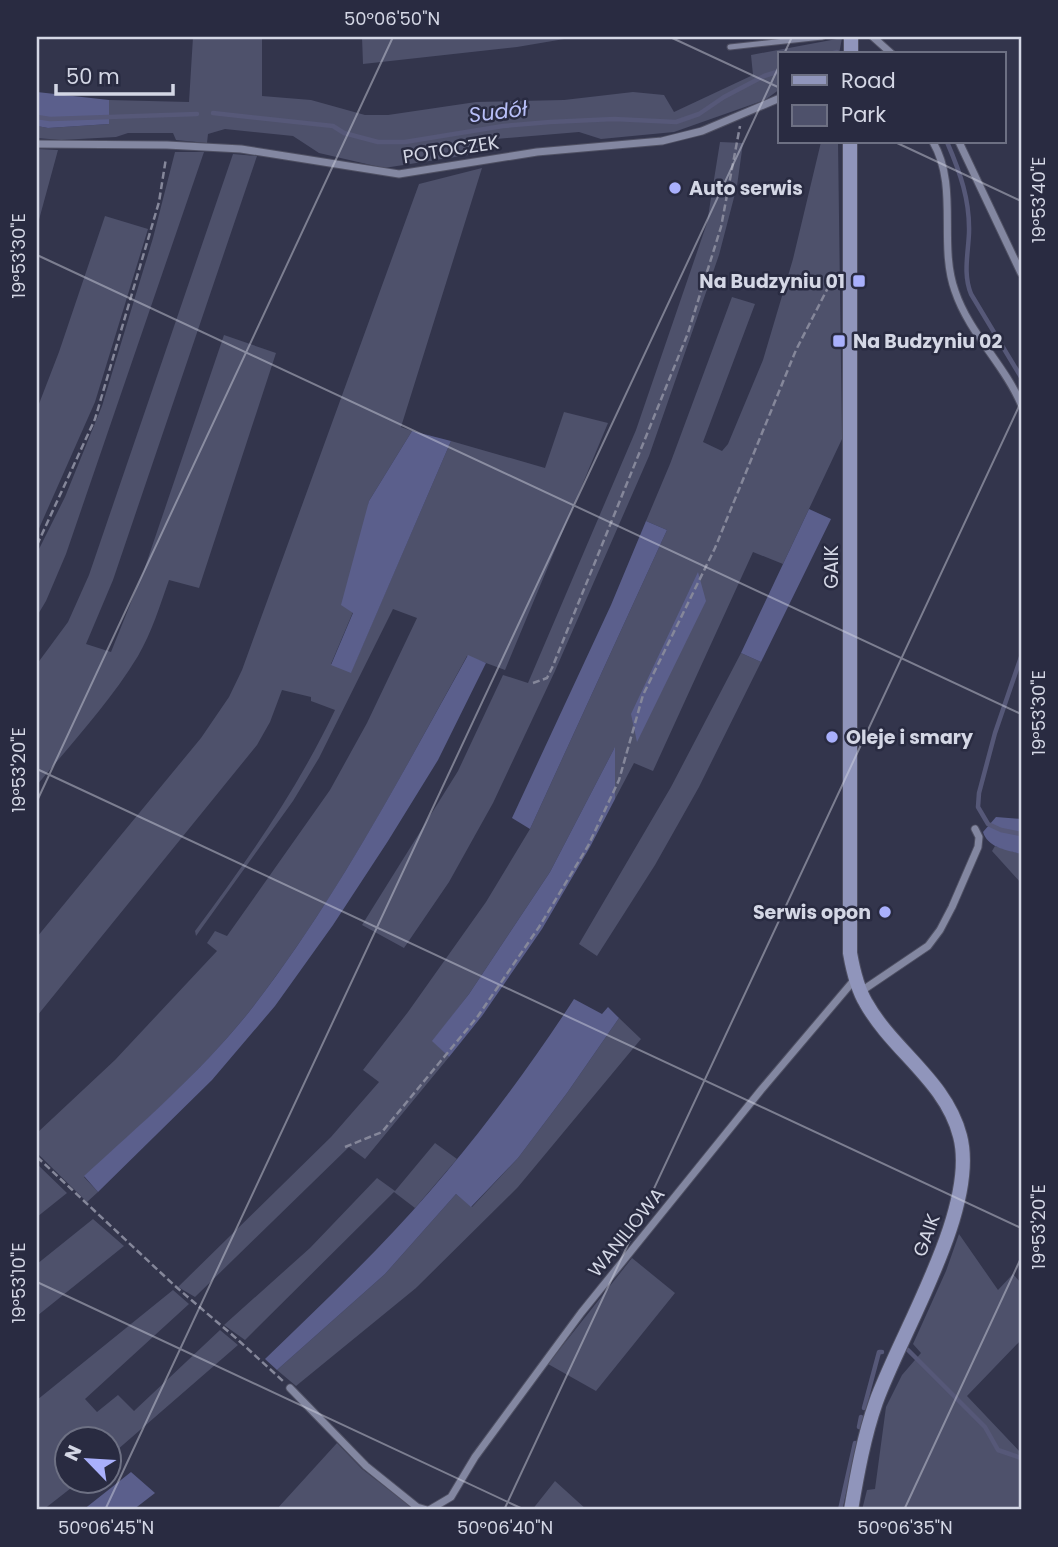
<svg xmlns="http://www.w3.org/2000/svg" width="1058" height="1547" font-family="Poppins,sans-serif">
  <rect width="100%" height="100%" fill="#33354c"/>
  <path fill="#4e516b" d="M193,37H262V96L311,100L365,115H388L476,102L564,100L633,92L664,95L674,112L753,75L751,55L842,38L839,54H780V89L765,100L674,132L601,139L579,132L496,139L494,151L384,168L319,153L293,136L225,129L208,134L207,143L176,140L173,133H128L116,137L61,140L37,138V126L48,128L109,124V100L189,102Z
    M362,37H576L517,47L363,64Z
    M720,142L743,143L737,186L719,255L649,456L555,671L493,803L449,882L404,948L362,925L458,771L503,675L528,683L636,430L707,223Z
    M821,142H838L842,439L783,564L753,552L653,771L634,763L615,799L614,749L550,872L469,994L433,1041L449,1057L365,1159L349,1147L195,1297L178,1287L331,1137L379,1082L363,1070L408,1012L486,902L530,829L667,530L646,521L670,464L732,297L755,304L703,442L722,451L728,444L763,360L793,259Z
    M37,149L58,150L37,227Z
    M175,152H204L66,554L46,601L37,616V553L65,497L102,406L153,238Z
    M233,154L257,156L113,580L86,644L111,652L144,570L224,335L276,353L199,588L169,580C160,605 152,632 138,656C110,702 72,743 37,785V664L68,622L89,575Z
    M482,168L401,427L412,431L369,501L353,612L331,664L351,672L451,441L545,468L564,412L608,423L505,670L467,656C400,778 335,902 249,1012C201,1072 141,1125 84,1177L98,1192L87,1202L37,1153V1133L115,1060L217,951L207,943L215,931L227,936L330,790L367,723L417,618L393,609L319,758L293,801L196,936L195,931C247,861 297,790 335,710L311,701V697L282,690L270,722L257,745L37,1016V937L201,738L229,697L242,670L419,184Z
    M105,216L148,229L95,402L37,533V409L59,352Z
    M741,653L761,662L699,787L655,865L597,956L579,944L671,787Z
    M995,846L1021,854V883L992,851Z
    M619,1018L641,1039L518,1187L416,1288L296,1386L277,1370L385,1274L456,1194L472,1207L518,1158L567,1093Z
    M435,1143L457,1159L415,1208L394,1192L245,1340L224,1325L310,1248L377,1178L395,1191Z
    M37,1164L67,1193L37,1217Z
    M93,1219L124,1246L37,1316V1264Z
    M959,1234L998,1290L1013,1274L1021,1283V1340L967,1396L1021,1453V1510H862L867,1490L875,1489L886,1407L902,1375L921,1353L913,1344L946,1271Z
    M632,1258L675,1293L596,1391L548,1364Z
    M173,1290L189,1304L85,1399L97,1412L118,1395L134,1411L220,1330L238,1345L109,1457L108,1438H66V1480L80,1481L43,1510H37V1400Z
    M337,1443L362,1469L415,1510H276Z
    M555,1481L587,1510H532Z"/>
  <path fill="#5b5f8c" d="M37,92L109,100V124L48,128L37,126Z
    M412,431L451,441L351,673L331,665L353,613L341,605L369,501Z
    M809,509L831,519L761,662L741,653Z
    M646,521L667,530L530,829L512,818L611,605Z
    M698,572L706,601L637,742L631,714Z
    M468,655L486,663L438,760L388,841L333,925L275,1006L212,1080L98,1192L84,1176C141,1124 201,1072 249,1012C335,902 400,777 468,655Z
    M615,747V799L590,847L542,929L482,1016L449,1057L432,1041L469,994L550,872Z
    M996,817L1021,819V854C1007,850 988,848 983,832Z
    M574,999L602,1014L608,1007L619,1018L567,1093L518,1158L471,1207L456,1194L385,1274L277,1370L265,1359C302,1323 340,1287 376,1250C450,1174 516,1088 574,999Z
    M131,1472L155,1493L133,1510H83Z"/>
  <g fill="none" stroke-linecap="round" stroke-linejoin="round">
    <path stroke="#565878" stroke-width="4.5" d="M830,54L837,52
      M861,54H864
      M213,113L333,126L344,133L378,142H405L503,126L550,122L614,119L676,122L699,114L724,97L764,76L780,71
      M37,117L50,119L197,114
      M947,142C960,172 970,200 969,233C968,255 963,274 971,294L1021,377
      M1021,657L995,733L979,793L978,807L988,824L1001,830L1021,834
      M908,1350L985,1427L998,1450L1021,1458
      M864,1408L879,1352H882
      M859,1427L861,1417
      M840,1510L855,1443"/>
    <g stroke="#4f5063" stroke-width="7">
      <path id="lane" d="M730,47L822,37"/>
    </g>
    <g stroke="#4f5063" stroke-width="9">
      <path id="street" d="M873,37L892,54
        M933,142C959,187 938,244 955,291C969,333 1004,364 1021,404
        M959,142L1021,273
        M37,144L167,145L241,149L399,174L537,152L662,141L702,131L780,98
        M860,992L928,946L940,930L952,907L978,847L979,837L975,829
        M290,1388L366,1466L417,1507L427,1510
        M429,1510L451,1497L475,1457L581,1313L761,1090L855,979"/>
    </g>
    <g stroke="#4f5063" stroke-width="16">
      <path id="secondary" d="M851,37V54
        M850,142V953C853,970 857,988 866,1003C893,1051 946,1081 960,1136C979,1208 901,1332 876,1402C864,1436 857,1475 851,1510"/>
    </g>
    <path stroke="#85879a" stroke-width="2.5" stroke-dasharray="7 3.5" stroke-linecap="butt" d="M37,545L95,419L159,202L166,158
      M533,683L547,678L552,668L688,333L721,227L740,126
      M345,1147L382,1132L478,1016L539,927L588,846L619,780L643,695L715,548L796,350L834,276
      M37,1157L175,1286L237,1339L283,1381"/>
    <use href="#lane" stroke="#8387a1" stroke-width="5"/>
    <use href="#street" stroke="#8387a1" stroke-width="7"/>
    <use href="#secondary" stroke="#9095bb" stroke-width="14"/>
  </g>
  <path fill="none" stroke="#d4d7e5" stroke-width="2" stroke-opacity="0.45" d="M670,37L780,88M784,54L792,37M895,142L1021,201M37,255L1021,714M37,769L1021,1228M37,801L393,37M37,1282L525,1510M105,1510L780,64M504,1510L1021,402M904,1510L1021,1258"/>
  <g fill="#a9b0fc" stroke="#292b41" stroke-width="2.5">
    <circle cx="675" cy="188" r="7"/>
    <rect x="852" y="274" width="14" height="14" rx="3.5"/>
    <rect x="832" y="334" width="14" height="14" rx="3.5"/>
    <circle cx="832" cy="737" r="7"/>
    <circle cx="885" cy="912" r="7"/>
  </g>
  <g text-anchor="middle" stroke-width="5" stroke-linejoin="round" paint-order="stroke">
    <g font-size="19" fill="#d4d7e5" stroke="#292b41">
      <text transform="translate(451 149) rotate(-9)" y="7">POTOCZEK</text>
      <text transform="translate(831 567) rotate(-90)" y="7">GAIK</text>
      <text transform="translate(626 1232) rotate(-51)" y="7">WANILIOWA</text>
      <text transform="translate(926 1235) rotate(-70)" y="7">GAIK</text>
    </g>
    <g font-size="19" font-weight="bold" fill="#d4d7e5" stroke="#292b41" text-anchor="start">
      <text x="689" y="195">Auto serwis</text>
      <text x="845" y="288" text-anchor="end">Na Budzyniu 01</text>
      <text x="853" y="348">Na Budzyniu 02</text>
      <text x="846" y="744">Oleje i smary</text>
      <text x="871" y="919" text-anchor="end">Serwis opon</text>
    </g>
    <g font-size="21" font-style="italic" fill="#b8bff8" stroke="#292b41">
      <text transform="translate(498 112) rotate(-7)" y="7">Sudół</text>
    </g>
  </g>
  <rect width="1058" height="1547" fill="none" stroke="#292b41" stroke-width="77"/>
  <rect x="778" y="52" width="228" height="91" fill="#292b41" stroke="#6d7083" stroke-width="2"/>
  <rect x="792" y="75" width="35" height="10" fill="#9095bb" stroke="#6d7083" stroke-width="2"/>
  <text x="841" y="88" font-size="21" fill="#d4d7e5">Road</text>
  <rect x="792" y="105" width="35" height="21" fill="#4e516b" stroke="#6d7083" stroke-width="2"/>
  <text x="841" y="122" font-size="21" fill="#d4d7e5">Park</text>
  <g transform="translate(88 1460) rotate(295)"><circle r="33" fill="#292b41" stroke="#6d7083" stroke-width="2"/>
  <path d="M0-5L12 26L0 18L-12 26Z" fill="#a9b0fc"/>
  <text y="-10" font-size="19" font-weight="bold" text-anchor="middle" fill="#d4d7e5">N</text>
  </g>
  <path d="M56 84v10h117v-10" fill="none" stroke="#d4d7e5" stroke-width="3.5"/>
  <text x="66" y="84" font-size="21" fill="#d4d7e5" stroke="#292b41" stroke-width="5" paint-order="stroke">50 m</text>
  <rect x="38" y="38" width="982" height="1470" fill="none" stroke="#d4d7e5" stroke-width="2.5"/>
  <g font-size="18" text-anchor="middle" fill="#d4d7e5">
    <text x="392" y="25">50°06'50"N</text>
    <text transform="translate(1039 200) rotate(-90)" y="6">19°53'40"E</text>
    <text transform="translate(19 256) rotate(-90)" y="6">19°53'30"E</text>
    <text transform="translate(1039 713) rotate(-90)" y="6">19°53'30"E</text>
    <text transform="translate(19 770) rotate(-90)" y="6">19°53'20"E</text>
    <text transform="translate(1039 1227) rotate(-90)" y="6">19°53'20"E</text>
    <text transform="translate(19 1283) rotate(-90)" y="6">19°53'10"E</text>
    <text x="106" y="1534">50°06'45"N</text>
    <text x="505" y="1534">50°06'40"N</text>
    <text x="905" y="1534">50°06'35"N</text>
  </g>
</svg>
